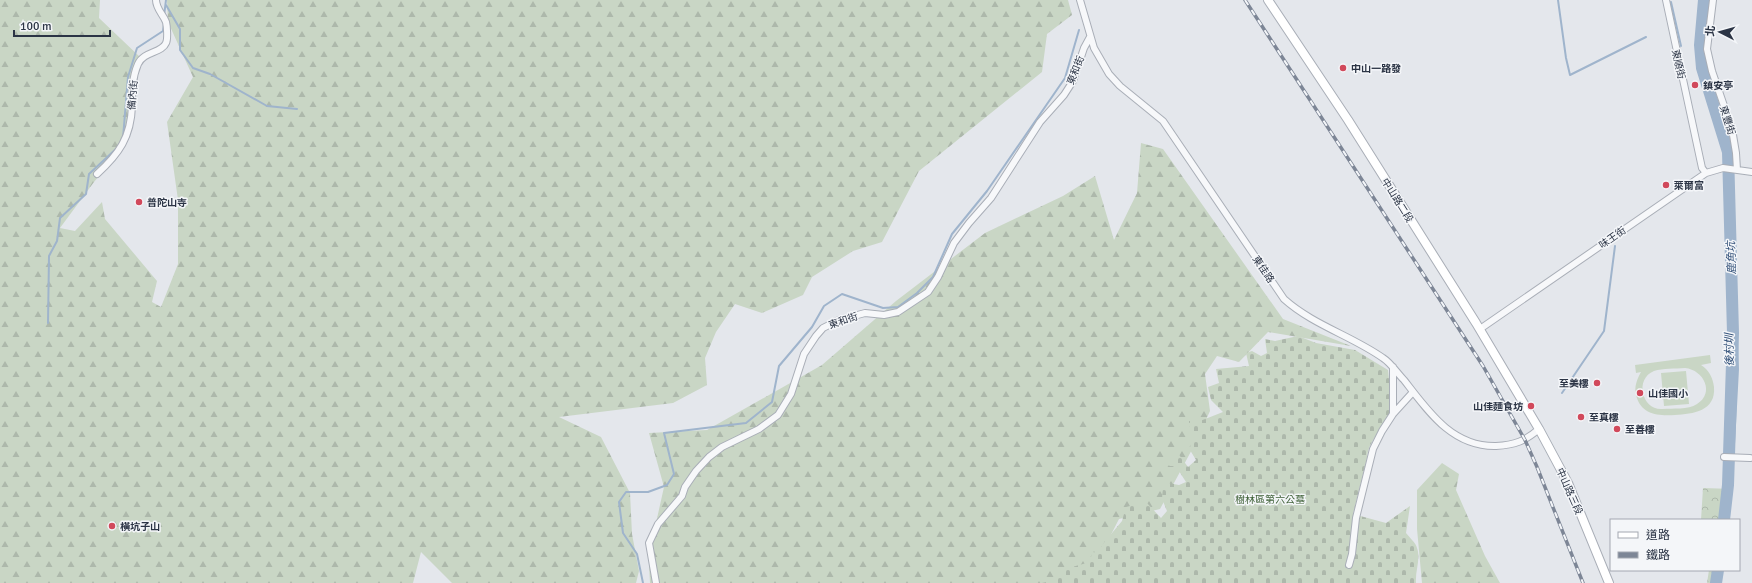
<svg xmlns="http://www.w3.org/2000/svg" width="1752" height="583" font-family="Signika,'Noto Sans TC',sans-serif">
  <defs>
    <pattern id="forest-firs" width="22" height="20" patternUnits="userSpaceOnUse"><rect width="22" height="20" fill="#c9d6c5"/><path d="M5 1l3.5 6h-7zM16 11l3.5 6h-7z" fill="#adb8ab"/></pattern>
    <pattern id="cemetery-stones" width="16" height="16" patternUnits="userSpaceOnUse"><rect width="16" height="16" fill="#c9d6c5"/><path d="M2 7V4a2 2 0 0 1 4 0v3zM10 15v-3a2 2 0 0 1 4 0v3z" fill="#adb8ab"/></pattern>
    <pattern id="park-crowns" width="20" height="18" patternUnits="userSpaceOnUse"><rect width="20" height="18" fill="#c9d6c5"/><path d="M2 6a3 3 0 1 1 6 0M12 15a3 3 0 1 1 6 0" fill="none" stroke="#adb8ab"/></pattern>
  </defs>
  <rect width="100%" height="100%" fill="#e4e7ec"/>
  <path fill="url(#forest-firs)" d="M0,0H100L99,18L141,58L131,100L125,145L94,182L60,228L75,231L102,202L105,219L157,281L152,302L161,307L178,264V200L167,122L193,77L168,22L167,0H1068L1072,15L1047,34L1042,72L919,171L882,242L853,251L812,277L803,295L762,313L735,304L716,332L705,358L707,385L673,403L559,417L601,437L630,493L632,534L639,571L636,583H452L421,552L413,583H0Z
    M1141,143L1163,149L1283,319L1351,346L1268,332L1239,362L1217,356L1205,374L1210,411L1195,444L1160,509L1119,519L1095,566L1069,583H650L648,545L656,523L664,487L649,433L707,430L822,365L896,301L985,233L1063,196L1095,176L1114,240L1137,193Z
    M1442,463L1459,474L1456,490L1485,556L1500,583H1422L1417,529V490Z"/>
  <path fill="url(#cemetery-stones)" d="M1298,336L1316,343L1355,350L1388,370C1389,381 1393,403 1389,414C1383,430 1368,440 1367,458L1353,514L1386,523L1410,506L1406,533C1409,537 1416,543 1417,548C1421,559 1415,571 1416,583H1042C1055,580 1058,582 1065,569L1090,562L1092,552L1101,553L1102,545L1122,521L1126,507L1146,502L1161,518L1167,511L1162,499L1163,487L1168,483L1179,485L1186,482L1177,468L1167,465L1177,452L1188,467L1196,460L1190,450L1191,437L1189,421H1200L1223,412L1211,400L1208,387L1219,383L1216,369L1249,366L1246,353L1252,351L1261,356L1267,353L1265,339L1275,341Z"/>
  <path fill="url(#park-crowns)" d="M1703,488L1733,489L1729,520H1701Z
    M1709,570H1723L1721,583H1707Z"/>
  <path fill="#c9d6c5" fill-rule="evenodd" d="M1710,355L1711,363L1701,365C1709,370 1713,378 1714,387C1716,411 1693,414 1675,415C1658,416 1641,415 1636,395C1634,387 1637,379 1641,372L1636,373L1635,365ZM1685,368C1704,370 1715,393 1697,404C1688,410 1673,408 1663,409C1642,411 1634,379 1654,371C1663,368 1675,369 1685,368Z
    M1686,371L1689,404L1664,406L1661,373Z"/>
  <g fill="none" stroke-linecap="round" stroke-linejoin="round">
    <path stroke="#9fb4cc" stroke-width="2" d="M1558,0L1566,58L1570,75L1646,37
      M1671,2L1681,46
      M166,5L180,29V50L193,68L210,74L267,106L297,109
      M164,16L166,0
      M123,138L128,77L137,48L163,31L164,24
      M48,323L49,256L57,241L60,218L86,194L89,174L117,148
      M1562,393L1604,331L1615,246
      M1728,520L1734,444L1738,369L1732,180
      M643,583L637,554L623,533L619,502L626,492H648L667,485L674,474L664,433L746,423L772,402L779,366L812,327L824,306L842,294L883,308L898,307L917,293L933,277L952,234L987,191L1065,78L1079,30
      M1720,583L1722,570"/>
    <path stroke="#9fb4cc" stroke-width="12" d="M1704,0L1700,45L1702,68L1728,152L1733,333L1728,485L1724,520
      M1716,583L1718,570"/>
    <g stroke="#a9aeb7" stroke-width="8">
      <path id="minor" d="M1080,0L1094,48L1109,74L1120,86L1163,121L1284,299C1313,325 1352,336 1383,358C1391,363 1397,373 1404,380C1428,411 1452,447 1496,446C1515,445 1525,441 1539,429
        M1666,0L1702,168L1706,173
        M1713,0L1707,49L1712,71L1732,129L1736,153L1737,170
        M97,174C119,154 131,137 132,106C132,92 132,78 138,64C144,51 162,53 166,43C168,39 167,26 166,22C163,14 156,9 156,0
        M1480,329L1706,173L1723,168L1752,172
        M1393,367V414
        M1724,457L1750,458
        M1349,565L1352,554L1356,518L1373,449L1382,431L1393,414L1413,392
        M656,583L649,543L658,524L682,496L685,487L696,471L709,457L722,447L759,429L778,415L791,394L804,354L816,336L823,328L839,320L865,313L884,315L898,312L928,292L938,277L954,243L969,223L991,198L1040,122L1064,95L1073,81L1084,48L1090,37"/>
    </g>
    <g stroke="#a9aeb7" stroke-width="10">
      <path id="secondary" d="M1268,0L1348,120L1476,323L1539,429L1568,483L1609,583"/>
    </g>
    <use href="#minor" stroke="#f7f8fa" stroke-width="6"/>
    <use href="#secondary" stroke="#fff" stroke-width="8"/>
    <g stroke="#7d8696" stroke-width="3.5">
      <path id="rail" d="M1245,0L1483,366L1525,440L1537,467L1583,583"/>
    </g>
    <use href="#rail" stroke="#f4f6f9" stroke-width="2" stroke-dasharray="6" stroke-linecap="butt"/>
  </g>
  <g fill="#d1495b" stroke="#f4f6f9" stroke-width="1.5">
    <circle cx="1343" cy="68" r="4"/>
    <circle cx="1695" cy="85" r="4"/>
    <circle cx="1666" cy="185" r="4"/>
    <circle cx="139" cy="202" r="4"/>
    <circle cx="1597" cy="383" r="4"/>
    <circle cx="1640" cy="393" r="4"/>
    <circle cx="1531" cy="406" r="4"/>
    <circle cx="1581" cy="417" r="4"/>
    <circle cx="1617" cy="429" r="4"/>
    <circle cx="112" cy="526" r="4"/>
  </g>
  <g text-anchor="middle" stroke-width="3" stroke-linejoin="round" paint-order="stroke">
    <g font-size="10" fill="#2b3445" stroke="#f4f6f9">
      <text transform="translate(1679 64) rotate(78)" y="4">東順街</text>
      <text transform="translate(1075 70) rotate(-68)" y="4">東和街</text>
      <text transform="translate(132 95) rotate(-85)" y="4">備內街</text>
      <text transform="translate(1728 120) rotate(73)" y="4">東豐街</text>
      <text transform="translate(1398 200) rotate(58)" y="4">中山路二段</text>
      <text transform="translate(1612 237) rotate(-35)" y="4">味王街</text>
      <text transform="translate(1264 269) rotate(56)" y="4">東佳路</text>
      <text transform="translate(843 320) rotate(-19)" y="4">東和街</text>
      <text transform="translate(1570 491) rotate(66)" y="4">中山路三段</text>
    </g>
    <g font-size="10" font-weight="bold" fill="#2b3445" stroke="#f4f6f9" text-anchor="start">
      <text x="1351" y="72">中山一路發</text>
      <text x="1703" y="89">鎮安亭</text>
      <text x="1674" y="189">萊爾富</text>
      <text x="147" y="206">普陀山寺</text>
      <text x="1589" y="387" text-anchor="end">至美樓</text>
      <text x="1648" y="397">山佳國小</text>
      <text x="1523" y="410" text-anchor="end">山佳麵食坊</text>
      <text x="1589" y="421">至真樓</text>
      <text x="1625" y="433">至善樓</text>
      <text x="120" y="530">橫坑子山</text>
    </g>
    <g font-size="10" fill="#3f6138" stroke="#f4f6f9">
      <text x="1270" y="503">樹林區第六公墓</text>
    </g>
    <g font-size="11" font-style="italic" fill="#34527a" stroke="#f4f6f9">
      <text transform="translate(1731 258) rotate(-92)" y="4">鹿角坑</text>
      <text transform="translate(1729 350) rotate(-91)" y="4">後村圳</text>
    </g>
  </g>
  <rect x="1610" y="519" width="130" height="52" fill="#f4f6f9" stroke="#a4a8b1"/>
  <rect x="1618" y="532" width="20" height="6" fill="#ffffff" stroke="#a4a8b1"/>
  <text x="1646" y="539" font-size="12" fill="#2b3445">道路</text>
  <rect x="1618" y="552" width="20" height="6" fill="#7d8696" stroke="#a4a8b1"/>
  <text x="1646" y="559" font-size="12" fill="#2b3445">鐵路</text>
  <g transform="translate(1720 32) rotate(276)" stroke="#f4f6f9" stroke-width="3" paint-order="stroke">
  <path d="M0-3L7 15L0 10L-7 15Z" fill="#2b3445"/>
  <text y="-6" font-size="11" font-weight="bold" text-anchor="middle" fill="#2b3445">北</text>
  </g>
  <path d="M14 30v6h96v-6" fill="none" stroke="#2b3445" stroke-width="2"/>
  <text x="20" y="30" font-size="12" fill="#2b3445" stroke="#f4f6f9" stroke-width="3" paint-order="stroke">100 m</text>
</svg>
